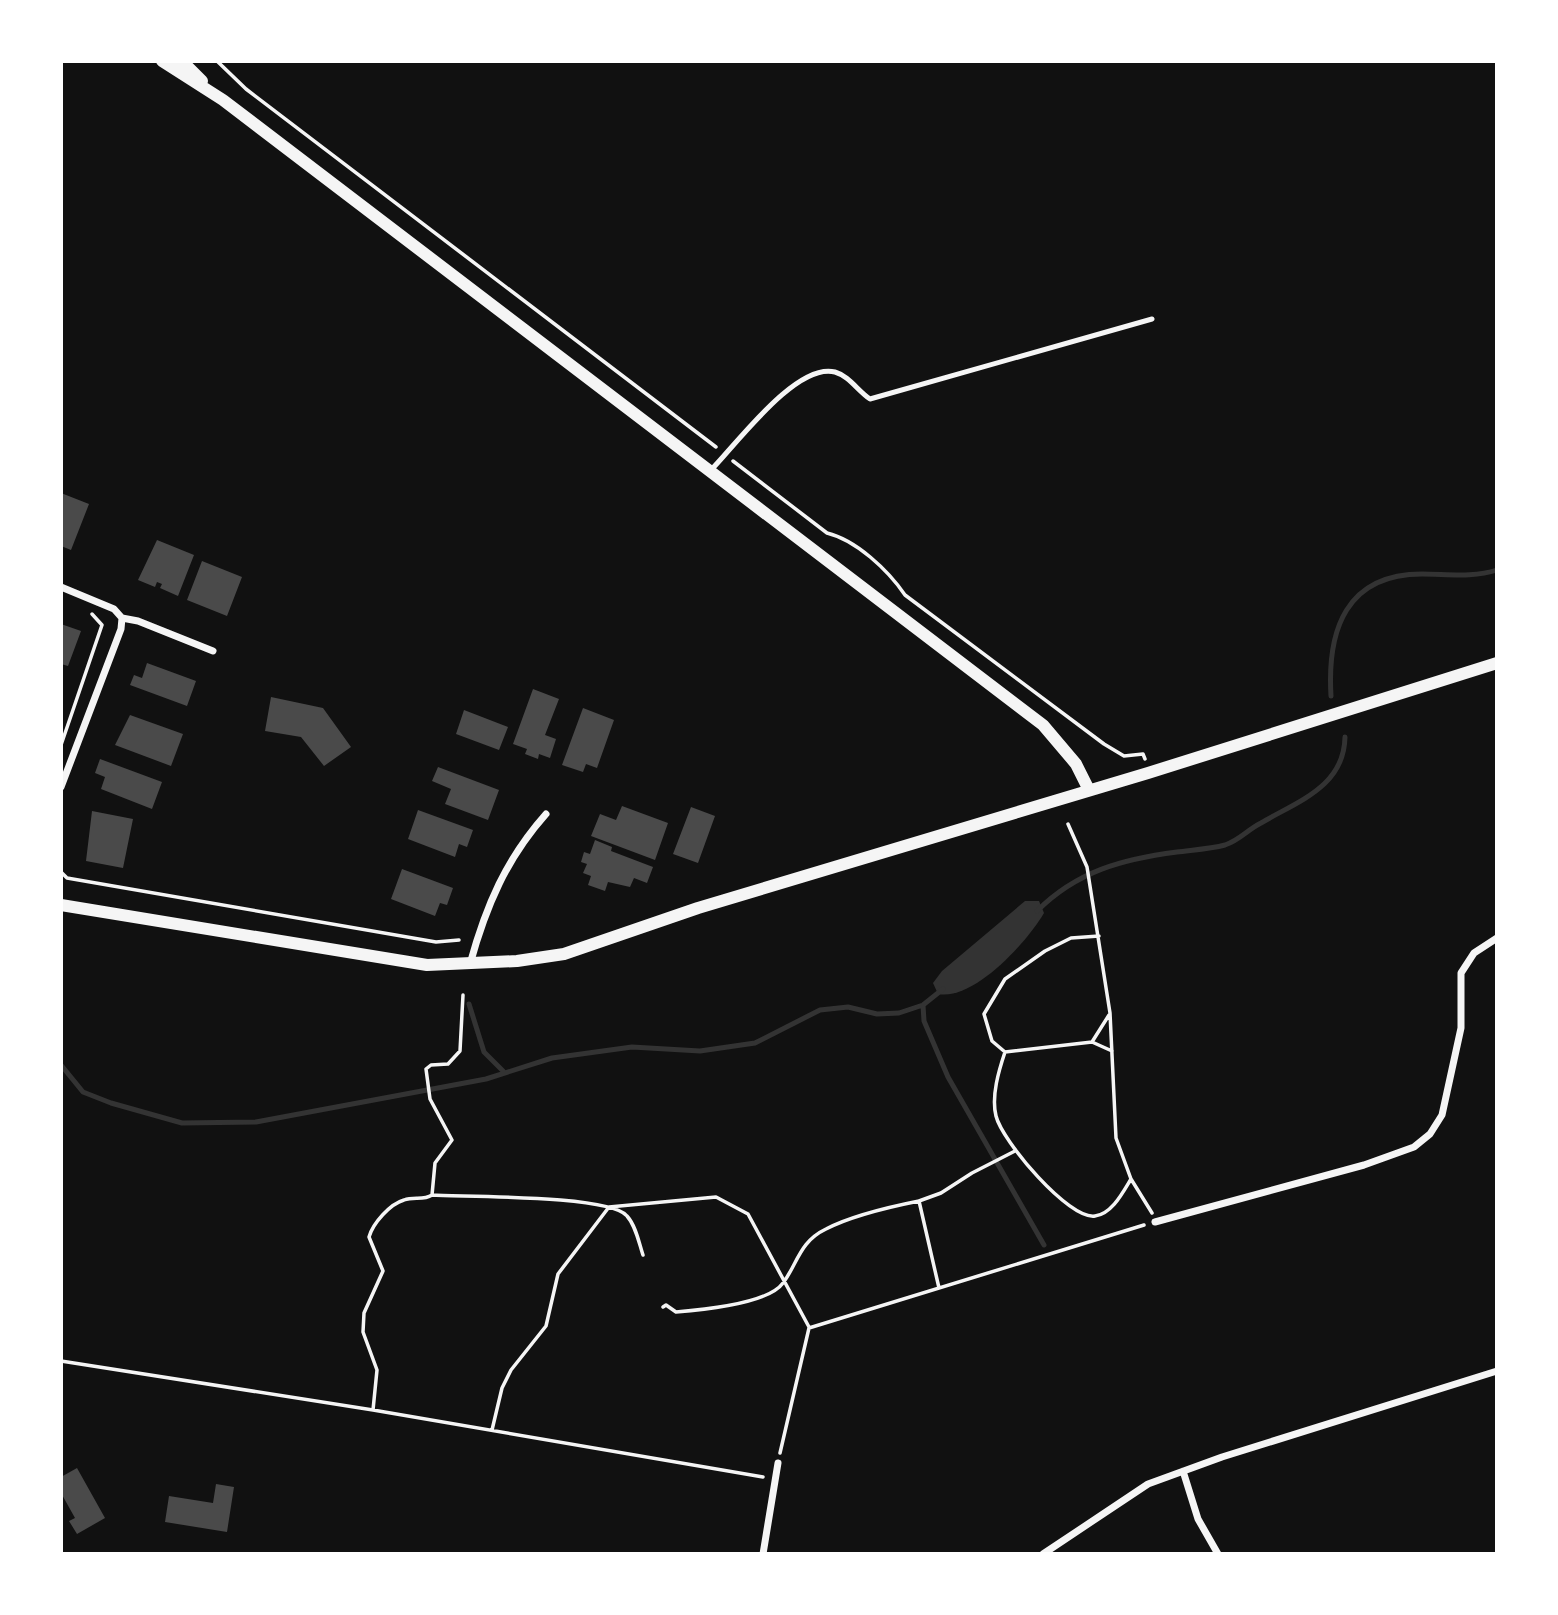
<svg xmlns="http://www.w3.org/2000/svg" width="1558" height="1615" font-family="Jost,sans-serif">
  <rect width="100%" height="100%" fill="#111"/>
  <path fill="#333" d="M1025,901H1039L1044,913C1027,942 974,1001 938,994L933,983L942,971Z"/>
  <g fill="none" stroke-linecap="round" stroke-linejoin="round">
    <path stroke="#333" stroke-width="5" d="M1331,696C1327,630 1346,574 1422,574C1447,574 1473,578 1497,570
      M1037,911C1077,871 1123,859 1177,852C1192,850 1210,849 1225,845C1240,840 1247,830 1261,823C1298,801 1344,787 1345,737
      M469,1004L484,1052L503,1071
      M923,1005L924,1021L948,1077L1044,1245
      M61,1065L83,1092L111,1103L182,1123L256,1122L486,1079L552,1058L632,1047L700,1051L755,1043L820,1010L848,1007L877,1014L899,1013L923,1005L943,989"/>
  </g>
  <path fill="#4a4a4a" d="M61,493L89,504L71,550L61,546Z
    M157,540L194,555L178,596L160,588L162,584L157,582L155,587L138,580Z
    M202,561L242,577L227,616L187,600Z
    M61,624L81,631L68,666L61,664Z
    M147,663L196,681L187,706L130,685L134,675L142,678Z
    M533,689L559,699L545,735L556,739L550,758L539,754L538,759L525,754L527,749L513,744Z
    M271,697L323,708L351,747L324,766L301,737L265,731Z
    M583,708L614,720L597,768L586,764L583,772L562,765Z
    M464,710L508,727L499,750L456,734Z
    M130,715L183,734L171,766L115,745Z
    M100,759L162,782L152,809L101,789L105,777L95,773Z
    M438,767L499,790L488,820L445,804L451,789L432,781Z
    M622,806L668,823L655,860L591,836L600,814L616,820Z
    M691,807L715,816L698,863L673,854Z
    M418,810L473,830L467,847L459,844L455,857L408,839Z
    M92,811L133,819L123,868L86,861Z
    M595,840L612,847L611,851L653,867L647,883L634,878L630,887L608,882L605,891L588,885L591,876L583,873L587,864L581,862L584,852L590,854Z
    M402,869L453,888L447,905L440,903L435,916L391,899Z
    M77,1468L105,1518L77,1534L69,1521L75,1518L61,1493V1477Z
    M216,1484L234,1487L227,1532L165,1522L169,1496L213,1503Z"/>
  <g fill="none" stroke-linecap="round" stroke-linejoin="round">
    <path stroke="#f5f5f5" stroke-width="3.5" d="M217,61L246,89L716,447
      M733,461L827,533C856,540 888,570 905,595L1104,744L1124,756L1143,754L1145,759
      M61,745L102,625L92,614
      M1068,824L1087,867L1110,1013L1116,1138L1131,1179C1123,1192 1112,1214 1095,1216C1069,1220 1002,1141 996,1116C991,1096 999,1070 1005,1052L992,1041L984,1014L1005,979L1045,951L1071,938L1099,936
      M61,872L67,878L436,942L459,940
      M1092,1042L1109,1015
      M1005,1052L1092,1042L1112,1051
      M1131,1179L1152,1213
      M432,1195C465,1197 610,1195 627,1216C636,1226 639,1243 643,1255
      M939,1288L919,1201L941,1193L972,1173L1015,1151
      M663,1307L666,1305L676,1312C701,1310 768,1304 783,1283C798,1263 799,1242 826,1229C853,1215 889,1207 919,1201
      M61,1361L373,1410L763,1477
      M373,1410L377,1370L363,1332L364,1313L383,1271L369,1237C373,1223 390,1204 404,1200C414,1196 423,1201 432,1195L435,1163L452,1140L430,1099L426,1069L431,1065L448,1064L460,1051L463,995
      M492,1430L502,1388L511,1370L546,1326L558,1274L609,1207L716,1197L748,1214L809,1327
      M780,1453L809,1328L1144,1225"/>
    <path stroke="#f5f5f5" stroke-width="5" d="M710,471C736,445 796,362 835,372C849,376 858,391 870,399L1152,319"/>
    <path stroke="#f5f5f5" stroke-width="7" d="M61,587L114,609L122,618L138,621L213,651
      M61,787L121,629L122,618
      M470,964C486,906 506,859 546,814
      M1155,1222L1364,1165L1414,1147L1430,1134L1442,1115L1461,1028V973L1474,953L1497,938
      M1183,1471L1198,1519L1218,1554
      M763,1554L778,1463
      M1043,1554L1148,1484L1222,1457L1497,1371"/>
    <path stroke="#f5f5f5" stroke-width="12" d="M162,61L223,100L1043,725L1076,764L1089,790
      M182,61L202,81
      M61,905L427,965L517,961L564,954L698,908L1148,773L1497,663"/>
  </g>
  <rect width="1558" height="1615" fill="none" stroke="#ffffff" stroke-width="126"/>
</svg>
